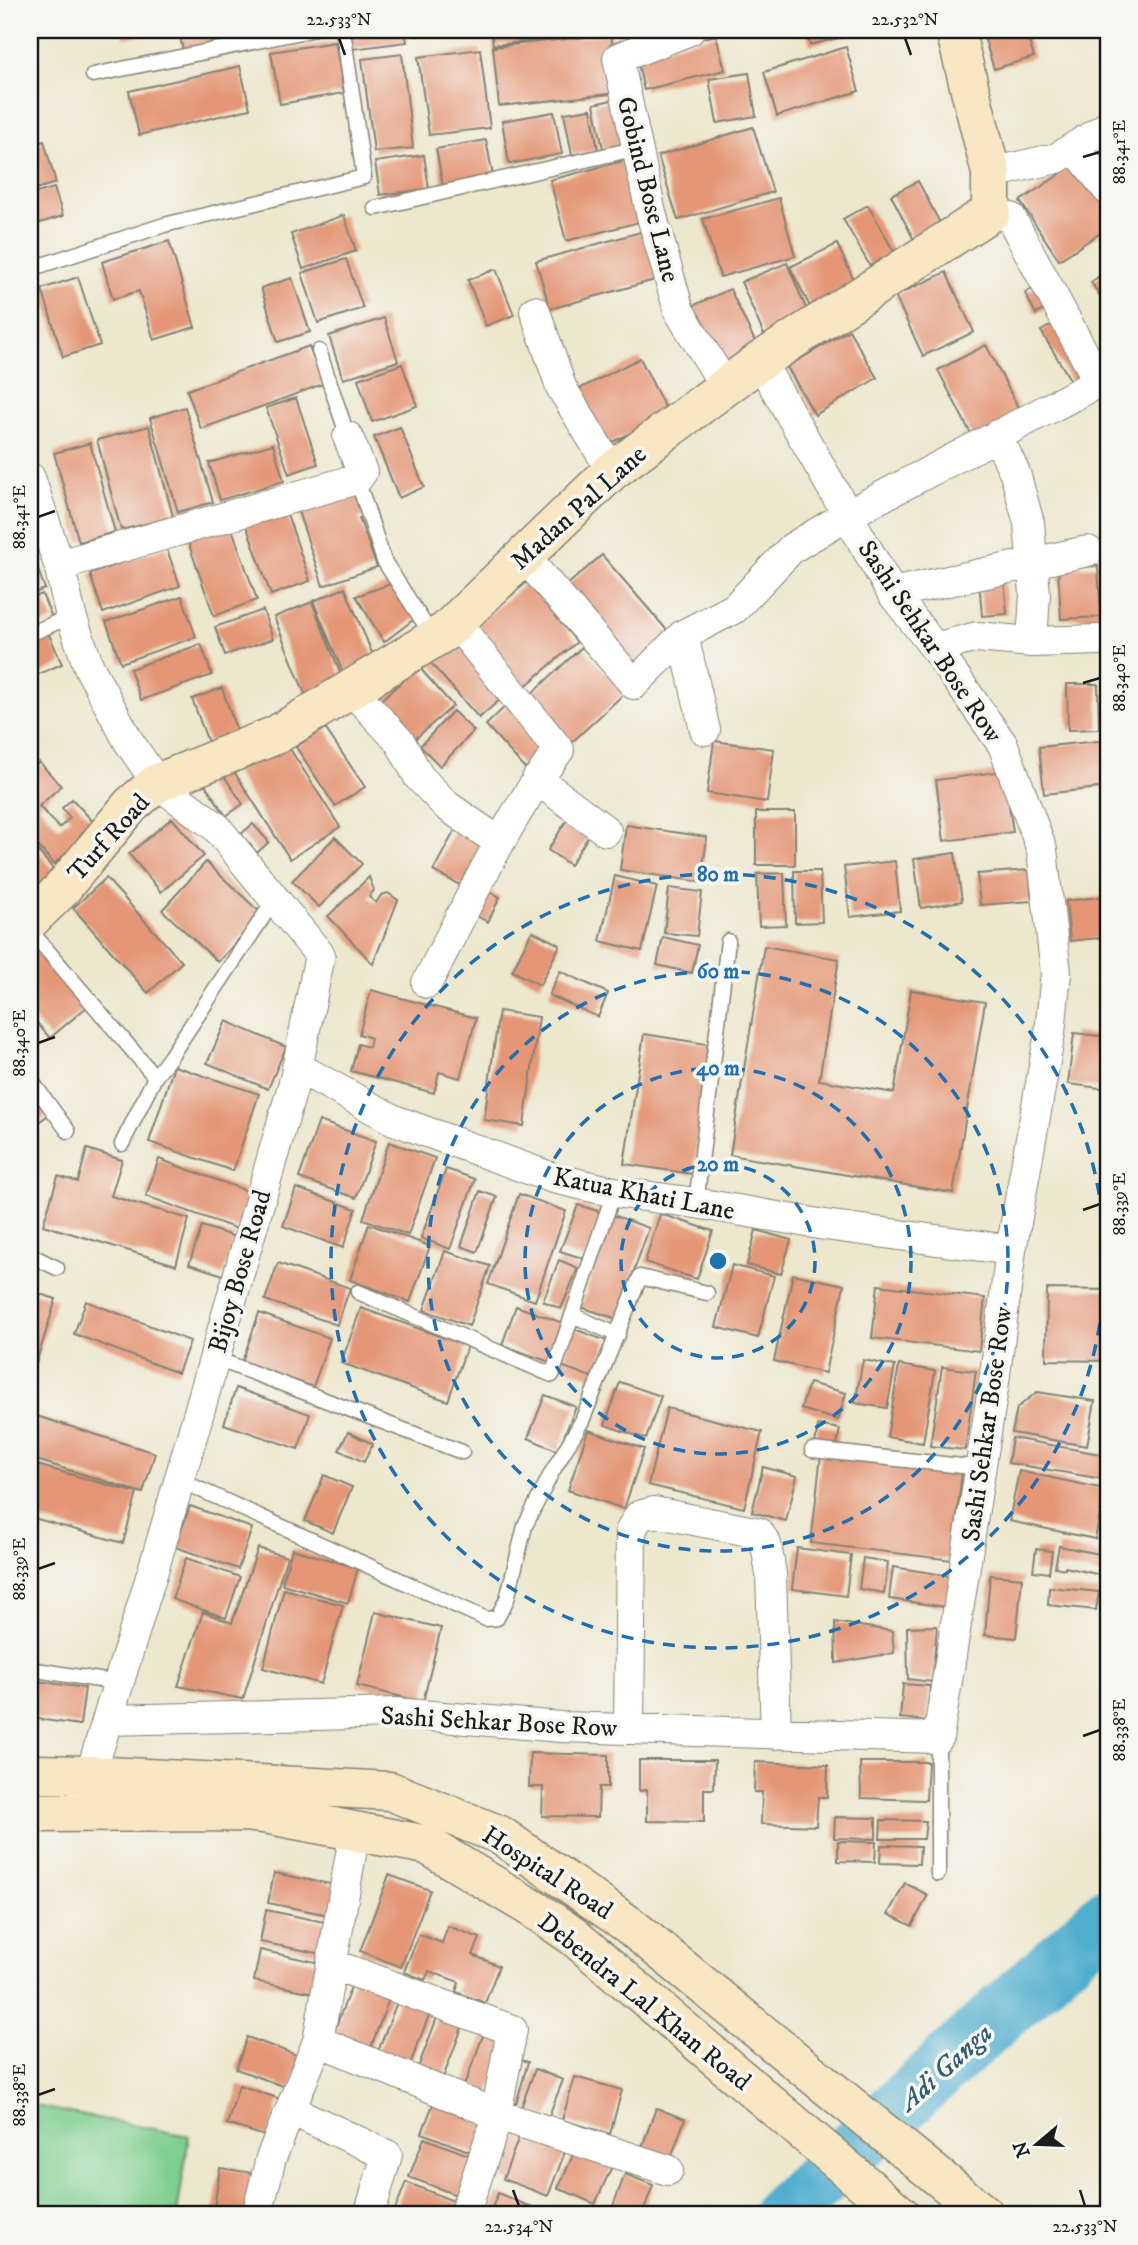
<svg xmlns="http://www.w3.org/2000/svg" width="1138" height="2245" font-family="'IM FELL DW Pica',serif">
  <rect width="100%" height="100%" fill="#f6f6f2"/>
  <filter id="ink" filterUnits="userSpaceOnUse"><feTurbulence type="fractalNoise" baseFrequency=".0143" numOctaves="2"/><feDisplacementMap in="SourceGraphic" scale="14" xChannelSelector="R" yChannelSelector="G"/><feConvolveMatrix kernelMatrix="1 2 1 2 8 2 1 2 1" color-interpolation-filters="sRGB"/></filter>
  <filter id="wash" filterUnits="userSpaceOnUse"><feTurbulence type="fractalNoise" baseFrequency=".00686" numOctaves="4" result="noise"/><feDisplacementMap in="SourceGraphic" scale="28" xChannelSelector="R" yChannelSelector="G"/><feGaussianBlur stdDeviation="1.57" result="paint"/><feColorMatrix in="noise" values="0 0 0 0 0 0 0 0 0 0 0 0 0 0 0 0 0 1.4 0 .05"/><feComposite in="paint" operator="in"/></filter>
  <g filter="url(#wash)">
    <rect width="100%" height="100%" fill="#ede7cd"/>
    <path fill="#7ece8e" stroke="#4d7555" stroke-width="2" d="M30,2105L189,2136L177,2215H30Z"/>
    <g fill="none" stroke-linecap="round" stroke-linejoin="round">
      <path stroke="#4fadce" stroke-width="58" d="M781,2215L1108,1916"/>
    </g>
    <g id="blocks">
      <path fill="#e49676" d="M123,30H168L169,31L124,38Z
        M179,30H231L233,42L183,52Z
        M244,30H275V31L245,37Z
        M351,30H405L407,42L353,49Z
        M416,30H453V31L417,36Z
        M491,30H618V32L493,45Z
        M626,30H647L648,38L627,40Z
        M806,30H866V31L810,45Z
        M982,30H1025L1034,57L994,69Z
        M611,34L618,93L499,106L493,47Z
        M716,35L725,70L644,90L636,55Z
        M335,42L344,93L280,104L271,52Z
        M846,47L859,91L777,116L764,72Z
        M480,49L490,128L429,135L418,57Z
        M402,54L413,148L374,152L362,59Z
        M240,66L250,109L139,135L129,91Z
        M749,73L756,116L717,123L709,79Z
        M625,97L634,143L603,149L594,104Z
        M591,109L598,150L572,155L564,113Z
        M554,112L562,154L509,164L502,121Z
        M753,127L773,192L678,220L658,156Z
        M486,140L493,176L443,186L436,149Z
        M44,141L56,183L30,191V146Z
        M424,155L429,189L380,195L375,162Z
        M631,159L647,220L566,241L550,180Z
        M1078,162L1108,206V228L1059,260L1020,201Z
        M918,181L941,225L914,240L891,195Z
        M54,188L63,216L30,226V195Z
        M779,198L795,256L720,277L703,219Z
        M868,205L894,252L870,266L843,219Z
        M344,215L356,251L303,269L291,234Z
        M648,230L662,278L550,309L536,261Z
        M30,238L38,265L30,267Z
        M169,241L195,327L154,340L139,291L113,299L102,262Z
        M837,244L860,293L814,315L790,267Z
        M346,259L363,308L318,323L302,273Z
        M787,263L812,323L767,342L741,282Z
        M496,269L514,315L486,326L468,280Z
        M1108,270V301L1105,303L1091,282Z
        M946,272L974,332L923,356L895,296Z
        M78,277L100,345L63,357L42,289Z
        M292,278L310,332L278,342L261,288Z
        M1041,284L1052,305L1036,314L1025,293Z
        M730,289L760,352L718,372L688,308Z
        M384,318L398,361L343,379L329,336Z
        M1060,320L1093,375L1074,386L1041,331Z
        M849,330L877,378L815,415L787,367Z
        M986,345L1022,415L974,440L938,370Z
        M309,346L323,384L201,429L187,390Z
        M640,358L668,414L605,446L577,390Z
        M402,364L417,406L372,422L358,379Z
        M296,398L318,464L289,474L266,408Z
        M185,407L213,502L178,512L150,418Z
        M149,426L173,517L121,530L97,440Z
        M400,427L424,487L399,498L374,437Z
        M90,443L115,532L79,542L54,453Z
        M273,444L284,481L220,500L209,463Z
        M354,485L365,516L359,518L377,567L323,586L296,505Z
        M284,505L310,581L271,595L244,519Z
        M230,523L257,600L214,616L187,539Z
        M166,547L180,586L103,613L90,574Z
        M30,548L45,589L30,595Z
        M602,555L672,636L630,673L560,591Z
        M1098,566L1101,617L1061,619L1058,568Z
        M1004,578L1007,614L982,616L979,580Z
        M396,582L417,617L384,642L356,596Z
        M527,582L577,642L522,689L472,629Z
        M345,588L375,660L343,673L313,601Z
        M42,594L53,620L30,629V599Z
        M182,596L196,637L121,663L106,622Z
        M312,602L342,678L305,694L274,617Z
        M263,610L273,639L225,655L215,627Z
        M47,630L62,664L30,678V638Z
        M460,632L511,690L479,718L428,660Z
        M201,644L212,675L141,700L130,669Z
        M582,647L625,693L571,743L528,697Z
        M419,667L453,706L409,744L375,705Z
        M1067,684H1098L1099,729L1068,730Z
        M222,688L237,732L208,742L192,699Z
        M513,699L554,747L531,775L486,725Z
        M453,711L474,731L440,766L420,746Z
        M325,728L365,787L335,806L296,747Z
        M1108,740V787L1044,794L1039,747Z
        M285,741L340,827L290,859L235,773Z
        M714,741L774,749L767,802L707,793Z
        M39,762L61,786L39,806L59,828L70,818L62,808L72,799L97,826L54,864L30,837V770Z
        M1004,771L1013,832L944,841L936,780Z
        M222,773L243,804L226,816L205,784Z
        M756,812H795V865H756Z
        M172,818L204,856L161,892L129,854Z
        M568,818L591,832L570,865L548,850Z
        M253,824L269,842L257,853L241,834Z
        M626,825L707,837L701,882L620,870Z
        M456,828L494,848L471,891L433,871Z
        M335,837L362,864L319,907L292,881Z
        M30,841L59,876L30,900Z
        M955,853L962,901L921,908L914,859Z
        M895,861L900,911L850,917L844,867Z
        M206,862L262,914L218,962L162,910Z
        M1029,870L1032,901L980,905L977,874Z
        M794,871H820L822,922L795,923Z
        M784,873L786,925L759,926L757,874Z
        M615,876L657,886L642,951L600,941Z
        M369,877L374,890L369,897L376,903L381,895L388,893L398,900L373,964L328,916Z
        M106,878L182,962L148,993L73,908Z
        M479,886L500,897L488,922L467,911Z
        M669,888L702,892L697,936L664,933Z
        M1108,896V937L1070,941L1066,901Z
        M532,931L560,945L540,985L512,971Z
        M663,937L698,945L692,973L657,965Z
        M1106,942L1108,943V1027H1102Z
        M34,944L88,1006L50,1038L30,1015V948Z
        M764,946L839,959L819,1080L894,1093L911,990L985,1002L953,1193L730,1155Z
        M560,971L608,993L598,1017L549,995Z
        M371,990L476,1018L460,1078L439,1072L434,1093L351,1071L358,1044L369,1047L371,1038L359,1034Z
        M499,1011L539,1017L524,1126L484,1120Z
        M226,1021L286,1047L268,1089L207,1063Z
        M1074,1033L1108,1037V1089L1068,1084Z
        M644,1034L713,1045L693,1174L624,1164Z
        M174,1066L259,1094L233,1171L149,1142Z
        M30,1085L51,1113L33,1126L30,1122Z
        M319,1121L376,1141L356,1198L299,1178Z
        M389,1142L435,1158L408,1235L363,1219Z
        M87,1149L122,1160L111,1196L189,1219L176,1265L43,1225L58,1176L78,1182Z
        M159,1159L250,1192L237,1229L146,1196Z
        M446,1169L475,1179L450,1249L421,1238Z
        M296,1188L356,1209L343,1248L283,1226Z
        M480,1191L497,1197L477,1252L461,1246Z
        M519,1194L566,1211L535,1301L488,1284Z
        M578,1205L601,1212L585,1259L560,1251Z
        M660,1214L713,1231L697,1279L645,1262Z
        M613,1215L649,1228L617,1319L581,1307Z
        M369,1224L430,1246L410,1302L350,1280Z
        M202,1226L235,1237L223,1275L189,1264Z
        M756,1230L791,1240L781,1274L747,1265Z
        M445,1251L490,1266L469,1326L424,1310Z
        M559,1260L578,1268L561,1309L543,1301Z
        M278,1263L350,1288L337,1325L265,1300Z
        M732,1265L774,1276L758,1338L716,1327Z
        M793,1274L844,1285L825,1373L774,1361Z
        M878,1285L985,1298L979,1351L872,1338Z
        M1047,1289L1108,1290V1361L1046,1360Z
        M30,1291L56,1299L30,1383Z
        M86,1301L190,1341L178,1373L74,1334Z
        M516,1306L563,1323L550,1362L502,1345Z
        M361,1308L467,1346L448,1401L341,1363Z
        M259,1313L330,1338L313,1387L242,1362Z
        M574,1329L607,1341L594,1378L561,1366Z
        M863,1360L895,1366L887,1408L855,1403Z
        M899,1365L935,1371L923,1443L887,1437Z
        M942,1367L976,1371L965,1450L930,1446Z
        M620,1382L661,1396L646,1439L605,1425Z
        M809,1383L846,1393L838,1420L801,1409Z
        M236,1388L310,1414L298,1449L224,1424Z
        M1037,1392L1095,1401L1087,1446L1012,1433L1017,1408Z
        M545,1395L576,1407L558,1451L528,1438Z
        M667,1408L762,1432L744,1508L648,1485Z
        M30,1414L155,1453L143,1493L30,1458Z
        M818,1425L840,1429L836,1449L815,1444Z
        M588,1430L644,1449L624,1509L568,1490Z
        M348,1432L373,1444L364,1462L339,1450Z
        M1012,1438L1106,1455L1103,1479L1008,1463Z
        M821,1454L962,1472L952,1560L811,1543Z
        M30,1463L137,1493L123,1543L30,1517Z
        M763,1467L797,1476L786,1521L752,1512Z
        M1019,1471L1105,1489L1095,1539L1009,1521Z
        M324,1475L352,1487L333,1533L305,1521Z
        M190,1506L252,1528L238,1569L175,1547Z
        M1059,1546L1105,1555L1101,1575L1065,1567V1569L1055,1567Z
        M258,1548L287,1557L243,1699L178,1686L203,1612L232,1623Z
        M797,1548L851,1555L846,1596L792,1589Z
        M292,1549L358,1568L348,1603L282,1584Z
        M1036,1549L1052,1551L1049,1573L1033,1571Z
        M186,1558L240,1577L226,1618L172,1599Z
        M863,1558L888,1562L884,1593L859,1589Z
        M893,1567L951,1576L946,1607L889,1599Z
        M990,1575L1022,1578L1016,1638L985,1635Z
        M1049,1587L1099,1592L1096,1610L1048,1605Z
        M284,1589L343,1605L321,1684L263,1668Z
        M375,1612L441,1628L423,1702L357,1686Z
        M835,1622L892,1631L894,1653L836,1663Z
        M937,1626L932,1682L908,1679L907,1627Z
        M30,1680L85,1688L80,1725L30,1718Z
        M903,1684L930,1686L927,1721L900,1718Z
        M530,1753L608,1755V1787H599L598,1817L542,1816L543,1787H529Z
        M639,1760H715L714,1789H704V1822L647,1821V1790L639,1791Z
        M755,1762L828,1765L827,1797H818L816,1826L761,1824L762,1792H754Z
        M860,1762H928L926,1800L861,1798Z
        M835,1817L876,1818V1839L834,1838Z
        M881,1820L926,1821L924,1839H880Z
        M838,1841L876,1842L875,1862L838,1861Z
        M881,1845L920,1846L919,1864L880,1863Z
        M274,1873L335,1885L329,1915L268,1903Z
        M389,1875L430,1890L401,1967L360,1951Z
        M905,1883L928,1895L912,1926L888,1914Z
        M266,1910L329,1923L323,1954L260,1942Z
        M448,1926L480,1938L473,1955L499,1966L485,2003L456,1992L459,1982L429,1971L425,1980L404,1972L419,1934L442,1943Z
        M260,1950L320,1963L314,1993L254,1981Z
        M355,1976L392,1991L368,2055L331,2040Z
        M399,1997L431,2010L409,2067L377,2054Z
        M438,2015L463,2025L441,2083L416,2073Z
        M484,2033L508,2042L485,2104L461,2094Z
        M247,2037L302,2057L291,2089L236,2069Z
        M513,2058L528,2062L516,2104L501,2099Z
        M535,2069L563,2080L548,2118L521,2108Z
        M575,2077L622,2090L610,2134L562,2120Z
        M239,2085L280,2099L268,2137L227,2124Z
        M435,2099L489,2120L476,2154L422,2133Z
        M656,2108L685,2119L671,2158L642,2147Z
        M520,2134L565,2152L548,2196L503,2179Z
        M424,2138L479,2159L464,2198L409,2177Z
        M576,2148L613,2164L595,2204L558,2188Z
        M220,2168L259,2174L253,2215H213Z
        M625,2174L653,2185L642,2215L610,2214Z
        M406,2182L461,2204L456,2215H393Z
        M498,2193L540,2211L538,2215H489Z"/>
    </g>
  </g>
  <g filter="url(#ink)">
    <use href="#blocks" fill-opacity="0" stroke="#848274" stroke-width="2"/>
    <g fill="none" stroke-linecap="round" stroke-linejoin="round">
      <g stroke="#848274" stroke-width="17">
        <path id="lane" d="M93,75L311,30
          M375,208L638,148
          M30,269L164,225L364,177L343,30
          M319,351L348,437
          M357,479L384,561L433,637
          M30,634L71,616
          M30,930L155,1077
          M30,1079L68,1131
          M122,1144L155,1077L170,1057L275,899
          M696,1203L728,941
          M30,1255L57,1268
          M358,1292L552,1375L614,1192
          M572,1315L618,1335
          M214,1358L462,1452
          M812,1450L981,1468
          M179,1480L486,1619L497,1618L507,1599L525,1526L552,1472L582,1421L640,1277L707,1293
          M30,1669L118,1683
          M938,1738V1874"/>
      </g>
      <g stroke="#848274" stroke-width="32">
        <path id="street" d="M690,30L618,58L651,213L679,311L725,386
          M1075,148L1108,190
          M991,173L1057,158L1108,126
          M535,311L561,387L612,471
          M997,435L1015,473L1029,523L1035,594L1032,642
          M30,478L59,565L71,616L89,667L129,742L157,783L216,827L320,955L295,1079L158,1554L84,1796
          M523,555L634,684L683,635L705,730
          M59,565L357,479L362,472L348,437
          M892,593L1088,551
          M683,635L735,608L792,548L847,515L1099,382L1011,218L991,212
          M935,648L977,637L1032,642L1099,640
          M351,689L400,742L419,777L447,806L499,842
          M537,779L606,831
          M427,983C468,904 505,821 559,750L455,622
          M297,1067L394,1120L553,1178L614,1192L696,1203L825,1225L1011,1250
          M107,1720L396,1713L561,1727L938,1738L994,1382L1011,1250L1050,1033L1056,973L1042,850L1003,745L935,648L892,593L760,361
          M629,1729L631,1530L639,1516L654,1512L759,1533L766,1544L771,1574L776,1734
          M332,1964L512,2030L496,2114
          M318,2041L498,2115L668,2170
          M291,2110L387,2155L369,2215
          M257,2215L271,2158L318,2041L355,1831
          M464,2215L498,2115"/>
      </g>
      <g stroke="#848274" stroke-width="41">
        <path id="secondary" d="M30,920L59,892L131,805L157,783L276,735L446,631L612,471L760,361L991,212V173L955,30
          M30,1774L90,1775L390,1791L500,1835L629,1925L985,2215
          M30,1813L244,1812L270,1815L427,1845L535,1910L573,1936L901,2215"/>
      </g>
      <use href="#lane" stroke="#fff" stroke-width="14"/>
      <use href="#street" stroke="#fff" stroke-width="30"/>
      <use href="#secondary" stroke="#f9e7c3" stroke-width="38"/>
    </g>
  </g>
  <path fill="none" stroke="#1c1c1c" stroke-width="2.5" d="M339,38L345,55M905,38L911,55M1083,157L1100,152M38,517L55,511M1083,683L1100,678M38,1043L55,1037M1083,1210L1100,1204M38,1569L55,1563M1083,1736L1100,1730M38,2095L55,2089M513,2190L519,2206M1080,2190L1085,2206"/>
  <g fill="none" stroke="#1f6fb2" stroke-width="3.5" stroke-dasharray="12 9">
    <circle cx="718" cy="1261" r="97"/>
    <circle cx="718" cy="1261" r="193"/>
    <circle cx="718" cy="1261" r="290"/>
    <circle cx="718" cy="1261" r="387"/>
  </g>
  <g text-anchor="middle" stroke-width="7" stroke-linejoin="round" paint-order="stroke">
    <g font-size="26" fill="#1c1c1c" stroke="#f6f6f2">
      <text transform="translate(649 189) rotate(76)" y="9">Gobind Bose Lane</text>
      <text transform="translate(578 507) rotate(-42)" y="9">Madan Pal Lane</text>
      <text transform="translate(931 641) rotate(56)" y="9">Sashi Sehkar Bose Row</text>
      <text transform="translate(108 837) rotate(-48)" y="9">Turf Road</text>
      <text transform="translate(644 1193) rotate(11)" y="9">Katua Khati Lane</text>
      <text transform="translate(239 1271) rotate(-74)" y="9">Bijoy Bose Road</text>
      <text transform="translate(986 1424) rotate(-82)" y="9">Sashi Sehkar Bose Row</text>
      <text transform="translate(499 1721) rotate(3)" y="9">Sashi Sehkar Bose Row</text>
      <text transform="translate(548 1872) rotate(33)" y="9">Hospital Road</text>
      <text transform="translate(645 2001) rotate(39)" y="9">Debendra Lal Khan Road</text>
    </g>
    <g font-size="28" font-style="italic" fill="#335d6c" stroke="#f6f6f2">
      <text transform="translate(945 2066) rotate(-42)" y="10">Adi Ganga</text>
    </g>
  </g>
  <circle cx="718" cy="1261" r="10" fill="#1f6fb2" stroke="#f6f6f2" stroke-width="3.5"/>
  <g font-size="21" text-anchor="middle" font-weight="bold" fill="#1f6fb2" stroke="#f6f6f2" stroke-width="7" stroke-linejoin="round" paint-order="stroke">
    <text x="718" y="881">80 m</text>
    <text x="718" y="978">60 m</text>
    <text x="718" y="1075">40 m</text>
    <text x="718" y="1171">20 m</text>
  </g>
  <rect width="1138" height="2245" fill="none" stroke="#f6f6f2" stroke-width="77"/>
  <g transform="translate(1037 2144) rotate(251)" stroke="#f6f6f2" stroke-width="5" paint-order="stroke">
  <path d="M0-5L12 26L0 18L-12 26Z" fill="#1c1c1c"/>
  <text y="-10" font-size="19" font-weight="bold" text-anchor="middle" fill="#1c1c1c">N</text>
  </g>
  <rect x="38" y="38" width="1062" height="2168" fill="none" stroke="#1c1c1c" stroke-width="2.5"/>
  <g font-size="18" text-anchor="middle" fill="#1c1c1c">
    <text x="339" y="25">22.533°N</text>
    <text x="905" y="25">22.532°N</text>
    <text transform="translate(1119 152) rotate(-90)" y="6">88.341°E</text>
    <text transform="translate(19 517) rotate(-90)" y="6">88.341°E</text>
    <text transform="translate(1119 678) rotate(-90)" y="6">88.340°E</text>
    <text transform="translate(19 1043) rotate(-90)" y="6">88.340°E</text>
    <text transform="translate(1119 1204) rotate(-90)" y="6">88.339°E</text>
    <text transform="translate(19 1569) rotate(-90)" y="6">88.339°E</text>
    <text transform="translate(1119 1730) rotate(-90)" y="6">88.338°E</text>
    <text transform="translate(19 2095) rotate(-90)" y="6">88.338°E</text>
    <text x="519" y="2232">22.534°N</text>
    <text x="1085" y="2232">22.533°N</text>
  </g>
</svg>
